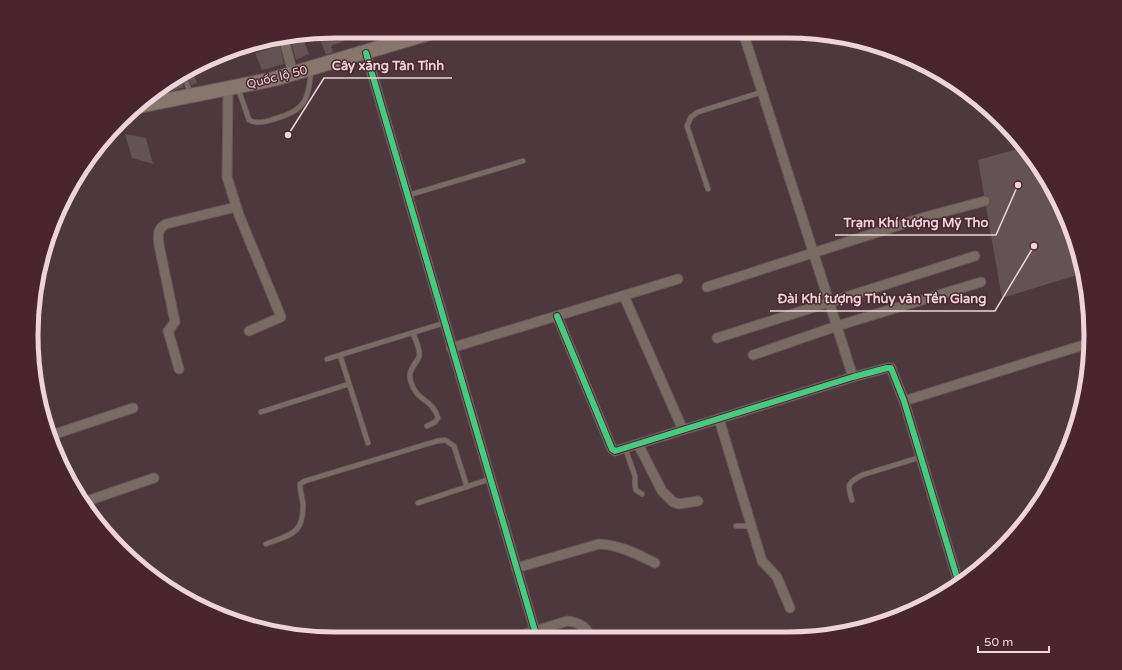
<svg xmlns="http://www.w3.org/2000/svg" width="1122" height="670" font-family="'Varela Round',sans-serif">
  <rect width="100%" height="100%" fill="#4c383d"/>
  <path fill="#635355" d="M332,31H340L344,41L331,46L333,52L326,55L319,37L333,34Z
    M303,37L309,54L296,60L291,42Z
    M280,46L284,64L262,70L255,53Z
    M193,71L197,83L191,85L187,74Z
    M181,77L184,87L172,91L170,83Z
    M125,134L146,138L153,164L132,158Z
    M1024,147L1040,166L1068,219L1084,273L1002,298L986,207L989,205L991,200L989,197L984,195L978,160Z"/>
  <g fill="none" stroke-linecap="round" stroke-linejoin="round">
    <g stroke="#67565a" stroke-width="6">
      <path id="service" d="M918,63L921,65
        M184,76L191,95
        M238,88L249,120C256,124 266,122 274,119C304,111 309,101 311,70
        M708,189L687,126L691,117L698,112L762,92
        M409,195L523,161
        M413,333C415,339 421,350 419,357C415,366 407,370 411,382C416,401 433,399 438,418L435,422L427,426
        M340,355L368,443
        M327,359L444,323
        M261,412L349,384
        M625,448L635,476V486L636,490L642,494
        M852,500C847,485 847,483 862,475L921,457
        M418,503L490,479
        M736,526H752
        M266,544C292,534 304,534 303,503C302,497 300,491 300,484L305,481L437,441L445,440L454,446L467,487"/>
    </g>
    <g stroke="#67565a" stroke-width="11">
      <path id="minor" d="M401,31L405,40
        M743,32L853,377
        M284,39L293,74
        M366,53L535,631
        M228,89L227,177L239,215L281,317L249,331
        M707,287L925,217L985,201
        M624,296L683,430
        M557,316L612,449L615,451L853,377L887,368H891L904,401L959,584
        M717,338L975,256
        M451,348L678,279
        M753,355L837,326L981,282
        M179,369L169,334L168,331L175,322L159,245C158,235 157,229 166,224L236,207
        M904,401L1090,343
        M719,419L762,561L777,577L790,608
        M49,436L133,408
        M638,444L662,491L673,502L679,504L698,501
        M84,502L154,478
        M516,568L599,544C620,545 637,554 655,563
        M513,638L567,621C579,622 587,627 591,638"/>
    </g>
    <g stroke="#67565a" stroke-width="16">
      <path id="trunk" d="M139,106L274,79L436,31"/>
    </g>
    <use href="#service" stroke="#776b63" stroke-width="4.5"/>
    <use href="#minor" stroke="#776b63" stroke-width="9"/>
    <use href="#trunk" stroke="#86766e" stroke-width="14"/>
    <g stroke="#49262f" stroke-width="8">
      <path id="cycleway" d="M366,53L535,631
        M557,316L612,449L615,451L853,377L887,368H891L904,401L959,584"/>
    </g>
    <use href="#cycleway" stroke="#46c982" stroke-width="6"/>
  </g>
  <g text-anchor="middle" stroke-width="3" stroke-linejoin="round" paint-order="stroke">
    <g font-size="12" fill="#ecd4d9" stroke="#49262f">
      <text transform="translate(277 77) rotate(-14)" y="4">Quốc lộ 50</text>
    </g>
  </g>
  <path d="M0 0H1122V670H0ZM335 38H787A297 297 0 0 1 1084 335V335A297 297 0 0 1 787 632H335A297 297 0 0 1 38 335V335A297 297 0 0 1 335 38Z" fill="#49262f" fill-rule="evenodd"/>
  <path fill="none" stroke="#ecd4d9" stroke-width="5" d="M335 38H787A297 297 0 0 1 1084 335V335A297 297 0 0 1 787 632H335A297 297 0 0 1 38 335V335A297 297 0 0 1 335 38Z"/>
  <path fill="none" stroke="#ecd4d9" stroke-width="1.5" d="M288 135L324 78H452M1018 185L996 235H835M1034 246L995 311H770"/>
  <g fill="#ecd4d9" stroke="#49262f" stroke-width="1.5">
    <circle cx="288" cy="135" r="4"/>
    <circle cx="1018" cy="185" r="4"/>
    <circle cx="1034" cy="246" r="4"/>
  </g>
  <g font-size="13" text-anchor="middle" font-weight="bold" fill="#ecd4d9" stroke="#49262f" stroke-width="3" stroke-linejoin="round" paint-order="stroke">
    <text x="388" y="70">Cây xăng Tân Tỉnh</text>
    <text x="916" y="227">Trạm Khí tượng Mỹ Tho</text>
    <text x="882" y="303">Đài Khí tượng Thủy văn Tền Giang</text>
  </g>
  <path d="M978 646v6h71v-6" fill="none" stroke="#ecd4d9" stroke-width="2"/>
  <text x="984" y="646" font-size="12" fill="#ecd4d9" stroke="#49262f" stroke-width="3" paint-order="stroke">50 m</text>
</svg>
